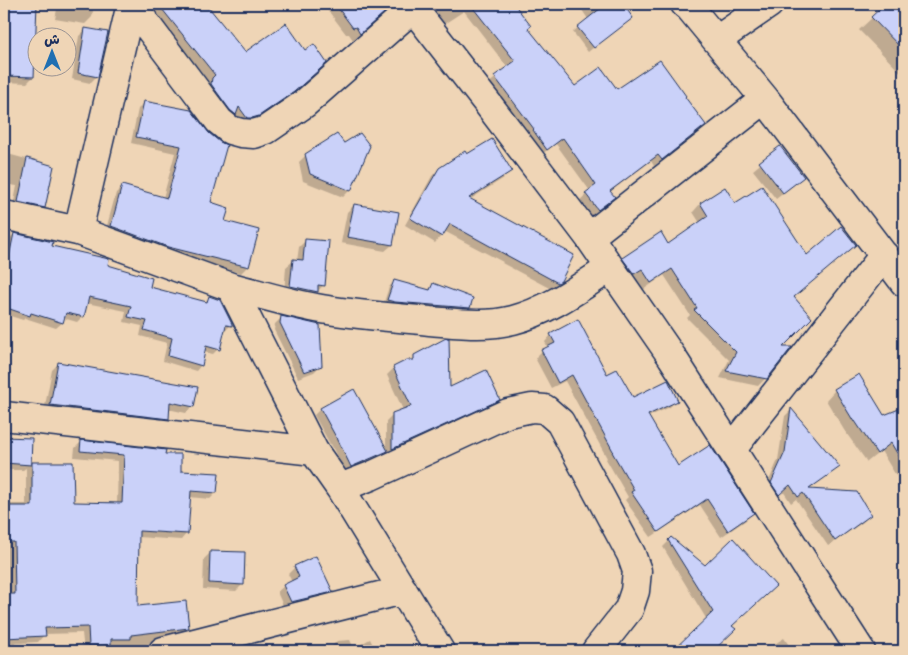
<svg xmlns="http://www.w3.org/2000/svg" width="908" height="655" font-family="'Architects Daughter','Playpen Sans Arabic',sans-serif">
  <rect width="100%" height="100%" fill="#efd5b6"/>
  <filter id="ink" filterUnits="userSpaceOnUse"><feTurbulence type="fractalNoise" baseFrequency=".02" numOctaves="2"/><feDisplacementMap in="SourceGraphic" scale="10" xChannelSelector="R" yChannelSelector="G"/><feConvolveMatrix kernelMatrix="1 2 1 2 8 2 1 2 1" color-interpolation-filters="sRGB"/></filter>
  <g filter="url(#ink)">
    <path fill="#0003" d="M4,4H36L33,77L27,83L4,82Z
      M58,4H94L92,17L85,24L55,19Z
      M150,4H216L210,10L244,53L319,69L286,98L251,122L241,124L234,115L229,121L206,86L209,82L148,6Z
      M323,4H392L353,40L349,34H346Z
      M430,4H512L529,26L526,28L575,88L617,91L705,125L698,132L654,166L651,161L610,192L613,197L591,216L579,201L590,191L556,144L539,156L488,84L508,68L464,11L444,24Z
      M578,4H622L631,17L588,52L573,32L588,19Z
      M887,4H904V76L859,30Z
      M86,29L97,76L90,83L72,79L79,36Z
      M144,103L190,111L209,203L224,222L248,266L241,273L162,253L105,233L116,193L122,187L163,198L175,153L131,143L138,109Z
      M4,139H6L4,153L52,166L44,207L38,213L13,207L17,186L4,184Z
      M780,148L802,177L795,184L776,199L753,170Z
      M306,155L350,190L343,197L303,181L299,162Z
      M467,156L510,171L504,178L469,200L560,281L552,288L551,289L502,263L503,262L444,231L441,236L435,243L405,225L432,176L439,169Z
      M725,189L792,298L766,378L758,386L720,378L729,360L687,318L690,315L664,275L643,290L634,276L626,281L616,266L623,259L668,246L700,223L693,212L700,204Z
      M354,205L392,245L385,251L341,243L347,212Z
      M14,234L106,266L148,288L204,303L210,297L231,325L225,331L223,330L218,349L213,354L204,352L201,365L196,371L163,361L167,343L140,336L142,326L124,322L126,311L86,303L82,317L77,322L63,318L62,323L56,328L25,318L23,320L4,314V263L8,240Z
      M306,240L324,285L310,298L284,293L286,267L293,261H297L299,247Z
      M394,282L428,290L433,285L469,307L463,313L383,305L389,287Z
      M281,318L321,365L314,372L298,378L274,330L275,324Z
      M551,335L606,376L632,399L676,400L670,407L648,417L677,468L752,513L746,520L721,537L700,505L651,537L625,500L628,497L606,459L607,458L565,381L551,388L535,358L542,351L548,348L545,342Z
      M415,356L448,389L498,399L491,406L386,455V452L380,457L345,473L331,444H330L314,415L320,409L354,390L386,449V421L393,414L403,410L387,375L394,368L411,361Z
      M58,364L192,406L186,413L168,409V418L161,425L44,411L52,370Z
      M858,376L883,416L904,409V479L900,482L881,451L867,462L844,430L826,400L835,390Z
      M791,410L838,467L831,473L808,490L870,515L863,522L828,546L796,499L791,503L783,491L772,501L765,490L778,460L785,416Z
      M4,438L30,439V466L32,463L72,504H117L118,461L74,457L75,448L81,442L164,455L179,472L216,493L210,499L189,497L187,533L181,540L138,537L137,607L188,628L182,634L152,642L146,645H110L104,651H84L82,633L44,634V635L38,642L4,644V504H26V468L23,470H4Z
      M671,539L705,567L731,626L734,629L711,651H675L707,620L663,547Z
      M211,552L243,584L236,591L203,589L204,559Z
      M295,567L331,592L324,598L284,608L277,592L284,586L292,582L288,574Z
      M904,594V610L898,600Z
      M784,638L793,651H765L767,649Z
      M370,639L376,651H329L332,646L337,641L350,640L354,648Z
      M305,645L307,651H269Z
      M416,645L420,651H405Z"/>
    <path fill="#cad1f9" stroke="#1b2f5e" d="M4,4H37L34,77L4,76L5,22H4Z
      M158,4H206L245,52L286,23L305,50L314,44L327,63L294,92L259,116L252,118H247L239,107L236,115L230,110L211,84L212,78L215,75Z
      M335,4H391L392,6L360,34L356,27L353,28Z
      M470,4H514L531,26L528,28L575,86L601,67L617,89L660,60L686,96L685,97L706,125L662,160L658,155L610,191L615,197L598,210L585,193L596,185L563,138L547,150L533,130L534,129L494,76L515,61Z
      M606,4H623L633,18L594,48L577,27Z
      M885,4H904V51L871,17Z
      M85,28L108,32L98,77L78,73Z
      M144,101L191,110L209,133L220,142L227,145L211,202L229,208L225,221L259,230L249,267L168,247L111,226L122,185L167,198L181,146L136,137Z
      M360,133L370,146L351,191L310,174L305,154L337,134L344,143Z
      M492,139L512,171L469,198L574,255L561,281L558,283L508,256L450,224L442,237L410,218L439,168L465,151L467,154Z
      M780,146L804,177L783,193L759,162Z
      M27,158L54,166L45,208L18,202Z
      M762,186L807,255L841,226L856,245L794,297L812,318L783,347H792L767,379L726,371L736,352L694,310L697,308L672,269L651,283L642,269L634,274L622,258L661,232L668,244L708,216L700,203L725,187L735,203Z
      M354,204L399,212L393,245L347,237Z
      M14,233L53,242L52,246L109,259L108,265L152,278L150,287L207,302L209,296L220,300L232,324V326L226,325L220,350L206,346L202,366L168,356L172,338L144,330L147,321L128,317L131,306L89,297L84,317L66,313L63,323L31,313L30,316L4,307V271L9,257Z
      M305,239L329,241L325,286L318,285V292L290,286L293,259L303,260Z
      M394,280L430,290L433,283L473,298L470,308L395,302L387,300Z
      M281,316L320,325L322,366L304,372L280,323Z
      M578,319L607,374L617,369L633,397L668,380L678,401L648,415L678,466L710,445L754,513L728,531L707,499L658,532L631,492L634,490L612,452L613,451L572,375L558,383L541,350L555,343L550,334Z
      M446,338H449L450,387L486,370L500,400L392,449V413L411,406L393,367L407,360H414V355Z
      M58,362L198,387L194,407L170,402L169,419L50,405Z
      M859,374L884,415L904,407V465L891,443L877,454L855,421L854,422L834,389Z
      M354,389L388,451L351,467L337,438V439L320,408Z
      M791,408L840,467L809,489L857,492L871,515L835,541L803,493L798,497L790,485L779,495L771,483L785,452Z
      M4,437L32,438L31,465L4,463Z
      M81,440L166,450L165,454H181V471L219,473L217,493L191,491L188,534L139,531L138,606L186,601L189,628L131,635V639H111V645L89,646L88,627L45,628L46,636L4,638V594H15L14,542H9L8,506H32V462H73L74,502L122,503L124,455L80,451Z
      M671,537L705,565L733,538L776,586L732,626L736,629L713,651H672L713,612L668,540Z
      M210,551L245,552L244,585L209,583Z
      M316,556L333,592L291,602L283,585L299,577L294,566Z"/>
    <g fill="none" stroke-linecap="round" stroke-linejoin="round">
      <g stroke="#1b2f5e" stroke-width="31">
        <path id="minor" d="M131,4L219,121L230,130L241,133L254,134L266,130L304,104L413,8L410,4
          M685,4L689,7L765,99L904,282
          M413,8L488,104L589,237L672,357L861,651
          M717,40L769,4
          M4,215L78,231L231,287L314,451L340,488L440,651
          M78,231L131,4
          M589,237L765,99
          M231,287C260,294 288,303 316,308C353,315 392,317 430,321C457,323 485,327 513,320C548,311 579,288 610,268
          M4,416L314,451
          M732,449L884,255
          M340,488L371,476L508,413L532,408L545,409L560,422L631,554L637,571L635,591L629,609L596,651
          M163,651L403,590"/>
      </g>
      <use href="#minor" stroke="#efd5b6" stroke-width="28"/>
    </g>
  </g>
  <rect width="908" height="655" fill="none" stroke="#efd5b6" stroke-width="20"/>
  <rect x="10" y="10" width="888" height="635" fill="none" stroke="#1b2f5e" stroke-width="2" filter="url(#ink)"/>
  <g transform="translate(52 52)"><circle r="24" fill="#efd5b6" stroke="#9a9393"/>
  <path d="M0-4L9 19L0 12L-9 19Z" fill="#1f6fb2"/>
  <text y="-8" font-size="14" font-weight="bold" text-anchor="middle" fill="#1b2f5e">ش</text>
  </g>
</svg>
